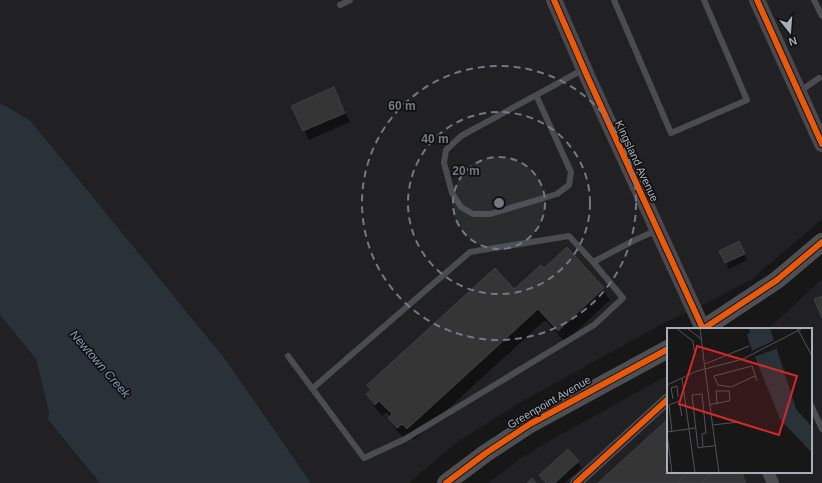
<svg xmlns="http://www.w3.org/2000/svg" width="822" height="483" font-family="Helvetica,sans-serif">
  <rect width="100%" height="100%" fill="#171717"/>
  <path fill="#212123" d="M0,0H822V219L751,280L691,311L662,324L521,402L465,437L440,456L409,483H311L226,360L30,120L0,103Z
    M822,279V483H488L520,459L551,440L668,375V472H811V329H768Z
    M0,315L36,359L49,412L48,421L100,483H0Z"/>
  <path fill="#2a3239" d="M0,103L30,120L226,360L311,483H100L48,420L49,412L36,359L0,315Z"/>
  <path fill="#0007" d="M334,88L350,122L309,140L292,106Z
    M567,248L603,289L610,300L565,342L545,320L414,440L409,435L404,439L396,430L389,419L391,417L386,412L382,416L374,406L367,395L371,391L368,385L514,291L543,269Z
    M742,248L747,260L729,269L720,251Z
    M568,450L582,468L564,483H545L540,475Z"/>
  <path fill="#353536" stroke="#3f4043" d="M334,87L345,113L303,131L291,106Z
    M739,241L745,254L725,263L719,251Z
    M567,247L604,288L558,331L538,309L407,429L402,424L397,428L388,418L392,414L379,401L375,405L366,394L371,390L367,385L495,268L514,289L541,265L544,268Z
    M822,296V318L814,299Z
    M668,419V472H688L676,483H598Z
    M568,449L579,461L555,483H546L539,475Z
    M688,472H713L701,483H676Z
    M713,472H741L746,483H701Z
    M532,478L536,483H527Z"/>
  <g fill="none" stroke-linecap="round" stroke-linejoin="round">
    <path stroke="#4b4c50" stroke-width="6" d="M614,0L671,133L747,100L704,0
      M814,0L822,16
      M340,5L350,0
      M799,92L819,78
      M536,95L571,172L569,185L557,194L490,214H473L461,207L452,193L444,163L446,150L461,136L584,69
      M593,262L635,240L657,230
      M288,356L364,458L405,439L594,325L623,298L593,262L569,236L470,252L313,388
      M811,405L822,429"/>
    <path stroke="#4b4c50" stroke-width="12" d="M768,472L773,483
      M576,483L668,399"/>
    <path stroke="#4a4a4e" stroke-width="16" d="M554,0L588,78L703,329
      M757,0L822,144"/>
    <path stroke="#4d4f52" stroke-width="18" d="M703,329L777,280L822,242
      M446,483L486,453L530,424L668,349"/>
    <g stroke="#111113" stroke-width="8">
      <path id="cycleway" d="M554,0L588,78L703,329
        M757,0L822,144
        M703,329L777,280L822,242
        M446,483L486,453L530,424L668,349
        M576,483L668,399"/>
    </g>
    <use href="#cycleway" stroke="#e8590c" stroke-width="6"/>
  </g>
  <circle cx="499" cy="203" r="46" fill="#757880" fill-opacity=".12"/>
  <g fill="none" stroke="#757880" stroke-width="2" stroke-dasharray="7 5">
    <circle cx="499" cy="203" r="46"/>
    <circle cx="499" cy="203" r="91"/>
    <circle cx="499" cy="203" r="137"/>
  </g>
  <g text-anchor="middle" stroke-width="3.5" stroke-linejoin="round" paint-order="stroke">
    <g font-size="11" fill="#a8adb8" stroke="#111113">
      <text transform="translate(637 161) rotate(65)" y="4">Kingsland Avenue</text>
      <text transform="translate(549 402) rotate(-30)" y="4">Greenpoint Avenue</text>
    </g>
    <g font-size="12" font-style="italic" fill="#7f9bb3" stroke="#111113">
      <text transform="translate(100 364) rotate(49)" y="4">Newtown Creek</text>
    </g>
  </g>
  <g transform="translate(667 328)">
    <rect width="145" height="145" fill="#171717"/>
    <path d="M82,0H103L129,81L145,99V125L113,91L82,14L80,6L83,5Z" fill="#2a3239"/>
    <path d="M108,12L109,21L87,29L85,23Z" fill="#171717"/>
    <path fill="none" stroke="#515357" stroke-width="1" d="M9,0L26,13L28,28M20,0L34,11M33,0L38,41M130,0L145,28M38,36L82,18M38,41L52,145M88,48L64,59L51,57L47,48L85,38L90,53M15,50L28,145M0,57L30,43L76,31L136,0M6,71L4,60L10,58L11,69M43,77L46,76L61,73L63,72L62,63H49L50,76M46,97L71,94M0,104L28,100M5,104L2,77L12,73L15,88M0,106L5,145M36,119L35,106L39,105L35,66L25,67L31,120L36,119L46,118L48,117"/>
    <path fill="#d62828" fill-opacity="0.15" stroke="#d62828" stroke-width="2" d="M30,18L130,48L112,107L12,76Z"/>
    <rect width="145" height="145" fill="none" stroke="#a8adb8" stroke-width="2"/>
  </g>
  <circle cx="499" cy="203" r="6" fill="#757880" stroke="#111113" stroke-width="2"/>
  <g font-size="12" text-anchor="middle" font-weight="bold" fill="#757880" stroke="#111113" stroke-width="3.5" stroke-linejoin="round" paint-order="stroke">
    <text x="402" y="110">60 m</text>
    <text x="435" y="143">40 m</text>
    <text x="466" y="175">20 m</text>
  </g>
  <g transform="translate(790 32) rotate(163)" stroke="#111113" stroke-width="3" paint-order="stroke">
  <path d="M0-3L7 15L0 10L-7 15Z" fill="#a8adb8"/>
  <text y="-6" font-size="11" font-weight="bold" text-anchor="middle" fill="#a8adb8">N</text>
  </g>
</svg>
